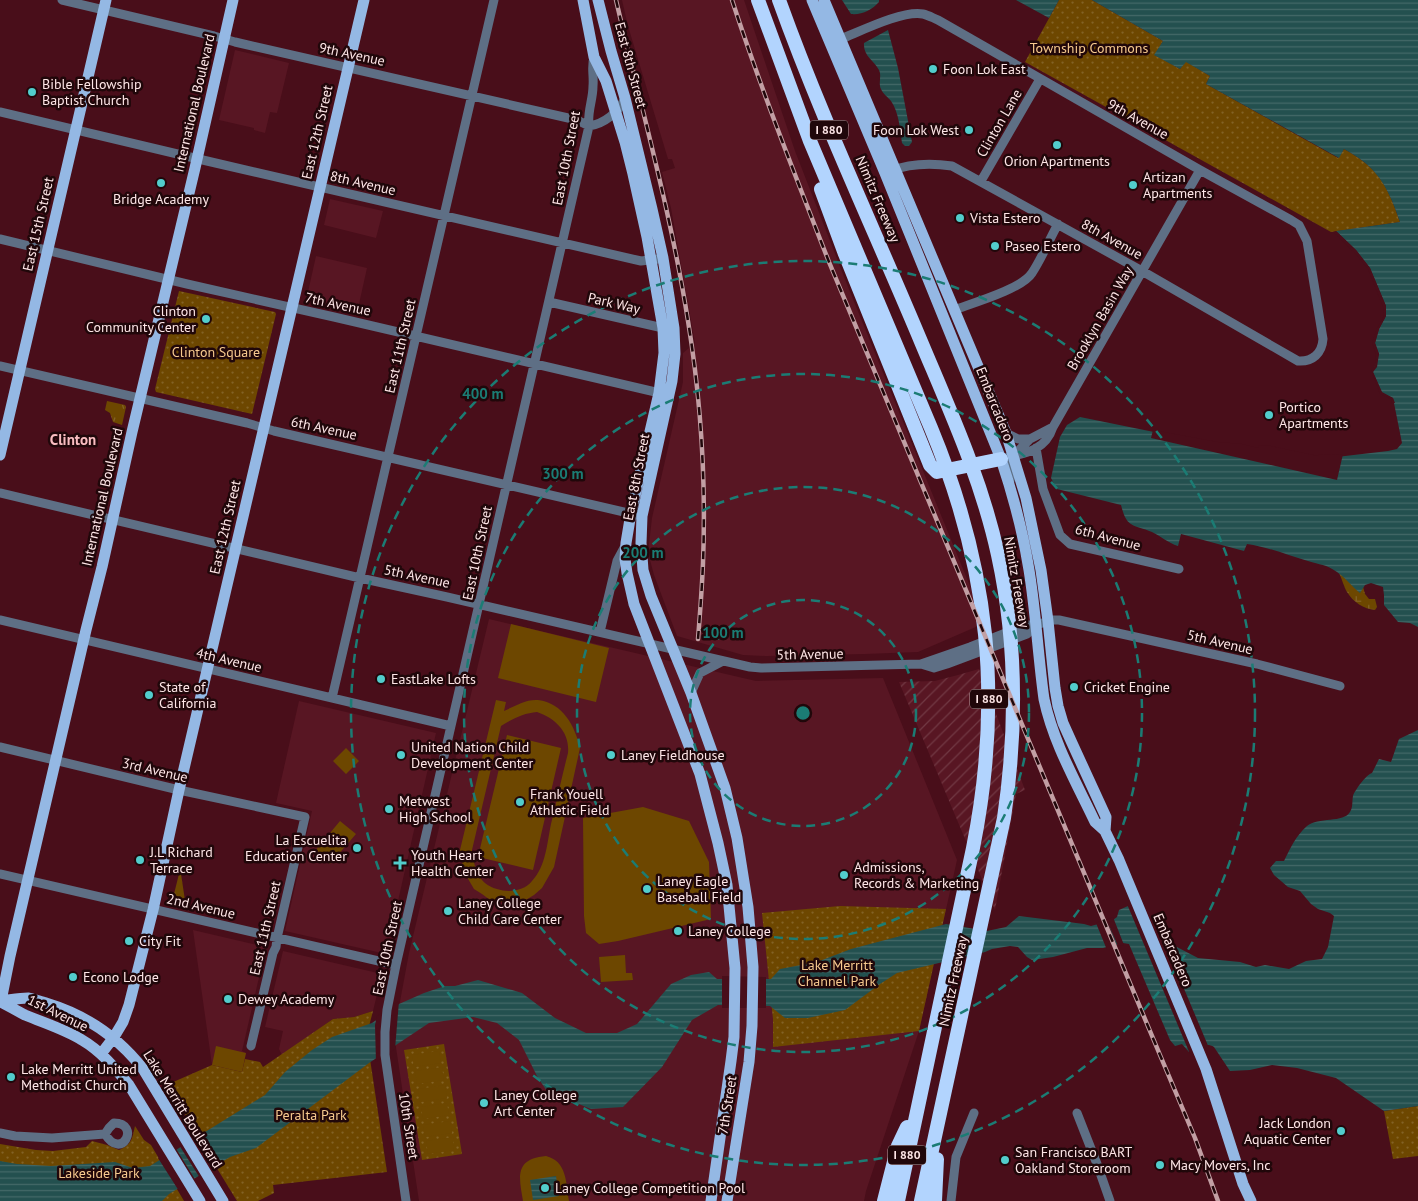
<svg xmlns="http://www.w3.org/2000/svg" width="1418" height="1201" font-family="'PT Sans',sans-serif">
  <defs>
    <pattern id="industrial-furrows" width="10" height="10" patternUnits="userSpaceOnUse" patternTransform="scale(1.25)"><rect width="10" height="10" fill="#581623"/><path d="M-1 1l2-2M0 10L10 0M9 11l2-2" fill="none" stroke="#713843"/></pattern>
    <pattern id="grass-tufts" width="24" height="20" patternUnits="userSpaceOnUse" patternTransform="scale(1.25)"><rect width="24" height="20" fill="#6d4700"/><path d="M3 7l-1-3M5 7V3M7 7l1-3M15 17l-1-3M17 17v-4M19 17l1-3" fill="none" stroke="#836225"/></pattern>
    <pattern id="wetland-marsh" width="20" height="14" patternUnits="userSpaceOnUse" patternTransform="scale(1.25)"><rect width="20" height="14" fill="#6d4700"/><path d="M1 5h8M5 5V1M11 12h8M15 12V8" fill="none" stroke="#836225"/></pattern>
    <pattern id="park-dots" width="8" height="8" patternUnits="userSpaceOnUse" patternTransform="scale(1.25)"><rect width="8" height="8" fill="#6d4700"/><path d="M2 2h.1M6 6h.1" fill="none" stroke="#836225" stroke-width="1.8" stroke-linecap="round"/></pattern>
    <pattern id="water-rules" width="6" height="5" patternUnits="userSpaceOnUse" patternTransform="scale(1.25)"><rect width="6" height="5" fill="#23504f"/><path d="M0 2.5h6" fill="none" stroke="#446968"/></pattern>
  </defs>
  <rect width="100%" height="100%" fill="#490e1a"/>
  <path fill="#581623" d="M622,0H744L795,151L846,282L985,623L918,652L865,654L766,656L743,655L677,636L654,575L650,560L649,544L652,518L683,382V353L695,343L671,208L662,172L675,168L672,159H668L628,26Z
    M235,50L289,63L277,113L270,112L265,133L254,130V128L219,120Z
    M330,199L383,211L376,238L324,225Z
    M316,256L367,268L357,313L306,301Z
    M489,619L756,681L883,678L957,860L919,1031L866,1191L864,1201H419L394,1034L409,953Z
    M299,701L436,733L386,954L285,931L312,811L276,803Z
    M193,930L266,947L242,1051L246,1053L242,1072L212,1065Z
    M283,951L382,974L373,1011L354,1017L333,1019L282,1055L279,1049L283,1031L265,1027Z"/>
  <path fill="url(#industrial-furrows)" d="M979,669L1025,790L1016,794L995,910L899,682L935,681L958,675Z"/>
  <path fill="url(#grass-tufts)" d="M107,401L125,405L126,407L122,425L113,422L110,413L105,410Z
    M181,873V874L186,907L173,904L172,902L179,874Z"/>
  <path fill="url(#wetland-marsh)" d="M1342,572L1362,583L1365,594L1369,599H1375L1377,607L1375,610C1364,609 1353,602 1347,592C1344,587 1342,579 1339,573Z"/>
  <path fill="url(#park-dots)" d="M1059,0H1092L1163,41L1155,55L1180,69L1185,61L1210,76L1206,84L1338,158L1344,149C1351,153 1358,157 1364,162C1384,177 1392,199 1400,222L1331,232L1025,62Z
    M179,291L275,312L276,314L252,414L156,392L155,389Z
    M840,906L946,909L919,1031L773,1047V1019L762,913Z
    M373,1011L368,1030L370,1059L387,1172L273,1185L274,1193L258,1201H237L188,1121L171,1083L212,1065L242,1072L245,1059L260,1062L263,1067L333,1019L354,1017Z
    M444,1044L462,1154L422,1160L404,1050Z
    M1418,1106V1156L1393,1159L1384,1111Z
    M135,1126L144,1140L151,1145L184,1201H0V1144L36,1150L53,1151L86,1147L92,1141L107,1145L119,1150C132,1144 132,1139 135,1126Z"/>
  <path fill="#6d4700" fill-rule="evenodd" d="M511,624L609,648L596,702L498,678Z
    M496,700L506,702L504,711C515,706 526,699 538,700C563,703 575,726 580,748L554,867L542,888L534,895L524,901L501,902L490,900L482,894L474,889L464,872L460,850ZM537,712C555,718 570,732 568,753C562,776 557,800 551,824C547,843 546,866 532,881C524,891 509,893 497,889C478,884 474,867 472,850L501,726C512,719 524,713 537,712Z
    M507,735L561,748L533,870L478,857Z
    M346,748L359,761L346,774L333,761Z
    M643,807L689,821L709,862L711,919L618,941L599,944L586,933L584,916L583,818Z
    M340,821L356,834L330,864L315,851Z
    M625,955L626,973H632L633,980L601,982L599,957Z
    M216,1046L246,1053L242,1072L212,1065Z
    M439,1051L441,1063L414,1067L412,1055Z
    M442,1067L444,1080L417,1084L415,1071Z
    M445,1085L447,1098L420,1102L418,1089Z
    M447,1103L449,1115L423,1119L421,1107Z
    M450,1121L452,1133L425,1137L423,1125Z
    M453,1137L454,1150L428,1154L426,1141Z
    M546,1156C567,1161 566,1183 569,1201H523C519,1177 514,1159 546,1156Z"/>
  <path fill="url(#water-rules)" d="M842,0H879V2C872,10 862,15 851,14Z
    M1016,0H1059L1049,18Z
    M1092,0H1418V627L1410,623L1398,622L1384,605V595L1383,587L1371,583L1365,585L1360,593C1352,587 1346,578 1337,572C1326,564 1320,565 1308,561C1287,555 1268,547 1247,544L1244,551L1181,534L1178,546C1168,543 1161,536 1152,532C1133,524 1127,529 1121,505L1057,489L1051,478L1060,437L1067,425L1080,417L1218,445L1328,458L1388,451L1397,449L1402,443L1393,398L1382,393L1373,372L1379,354L1375,343L1379,329L1386,316V306L1370,268L1356,250L1336,231L1400,222C1392,199 1384,178 1364,162C1358,157 1351,153 1344,149L1339,158L1206,84L1210,76L1186,62L1180,69L1154,55L1163,41Z
    M888,30L898,68L912,142L909,146H905L902,143C900,130 899,112 891,101C888,97 883,94 881,89C878,83 882,76 879,70C874,60 863,56 864,43Z
    M1418,730V1106L1384,1111L1336,1078L1297,1068L1272,1065L1250,1070L1230,1071L1214,1047C1206,1042 1197,1048 1189,1052L1182,1044L1175,1046L1170,1040L1129,944L1123,943L1103,948H1087L1053,957L1032,960L1027,957L1018,947L1010,946L992,949L985,952L897,973L880,984L845,1010L808,1018H785L770,1006L718,1005L692,1020L662,1067L623,1107L591,1109L547,1091L538,1078L519,1040L497,1023L473,1017L429,1023L369,1063L256,1148L230,1157L169,1194L162,1201H0V1161L17,1164L51,1166L115,1162L133,1168L150,1166L265,1095L285,1072L312,1050L332,1037L372,1023L399,1004L424,993L445,986H455L478,980L522,993L555,1018L586,1033H617L637,1024L671,984L691,975L709,972L717,979H771L780,969L817,962L851,949L946,924L987,931L1006,927L1019,916L1084,924L1091,926L1113,920L1117,917L1119,910L1128,906L1164,936L1173,945L1198,958L1240,962L1256,967L1265,965L1289,969L1306,961L1322,959L1328,947L1334,916L1330,913L1318,909L1311,904L1300,891L1288,887L1274,875L1270,868L1276,861H1284C1291,847 1295,837 1307,826C1318,817 1344,823 1350,812C1353,808 1352,801 1353,796C1355,790 1366,775 1372,773L1379,759L1391,762L1399,739Z
    M556,1176L559,1196L533,1200L530,1180Z"/>
  <path fill="#490e1a" d="M1336,231L1356,250L1370,268L1386,306V316L1379,329L1375,343L1379,354L1377,367L1373,372L1382,392L1393,398L1395,403H1392L1391,399L1380,394L1371,370L1375,366L1376,354L1372,343L1377,328L1384,316L1383,307L1368,269L1354,252L1334,233V232Z
    M1153,430L1218,442L1242,444L1258,448L1259,445L1271,446L1318,456L1319,454L1328,455L1343,454L1337,480L1151,438Z
    M1127,904H1130L1158,927L1209,1048H1204L1190,1054Z
    M1113,917L1124,945L1118,946L1108,923L1117,947L1107,950L1096,923Z
    M722,976L766,977V1008H722Z
    M399,1001L395,1049L376,1062L375,1025L377,1016Z
    M196,1134L217,1168L200,1178L179,1145Z
    M175,1147L196,1181L179,1191L158,1158Z"/>
  <g fill="none" stroke-linecap="round" stroke-linejoin="round">
    <path stroke="#5e6f85" stroke-width="9" d="M62,0L214,36L235,42L577,120L589,126C604,124 619,112 625,98
      M841,39C861,31 903,10 923,14C928,15 933,18 938,20L1200,170L1291,220L1299,225L1307,241L1323,339C1322,353 1313,362 1298,361L1142,271L952,166C931,163 911,163 891,171
      M0,112L207,161L641,261L658,259
      M981,181L1040,79
      M0,239L187,284L334,317L664,394
      M549,302L663,328H669
      M954,310C973,303 1022,289 1032,273C1042,258 1049,240 1058,224
      M0,366L247,423L274,431L637,515
      M1006,433L1018,439H1030
      M1036,448L1043,489L1060,535L1070,544L1179,569
      M1008,457C1028,453 1046,449 1053,427L1200,170
      M1010,481L1013,456L1030,439L1053,427
      M0,493L360,578L447,597L750,667L761,668L921,664L934,668L947,664L1027,634L1036,625
      M0,620L451,726
      M600,632L617,561L624,548
      M921,664L970,647L1026,625H1036L1052,620H1059L1257,664L1340,686
      M691,693L700,673L723,661
      M332,698L494,0
      M0,747L179,790L305,817L277,938L276,947L273,953L251,1046
      M0,874L396,965
      M1077,1113L1097,1164L1110,1201
      M114,1123C141,1123 122,1162 105,1134L109,1128Z
      M0,1133L15,1136L52,1138L105,1134
      M406,1201L385,1055V1032L387,1010L396,965L589,126C587,112 593,100 593,86C594,76 591,67 594,57
      M951,1201L956,1157L974,1113"/>
    <path stroke="#94b8e4" stroke-width="11" d="M583,0L594,57L606,81L625,142L633,174L647,237L663,328L664,353L659,393L631,513L626,543L625,559L627,573L634,604L700,774L718,843L727,885L735,968L734,1037L731,1061L711,1201
      M598,0L611,51L625,98L652,209L663,258L674,328L675,354L672,381L642,516L641,543L643,570L651,596L691,693L725,788L737,838L748,907L753,967L752,1026L749,1062L727,1201
      M812,0L885,173L1001,459C1013,495 1023,532 1029,570C1036,613 1038,656 1044,699C1053,742 1076,782 1095,822L1105,831L1119,860L1206,1069L1243,1184L1251,1201
      M824,0L1006,433L1026,498L1041,570L1048,621L1055,688L1058,706L1063,723L1072,743L1106,817L1105,831
      M0,455L106,0
      M1,1001L10,956L86,630L102,567L132,432L195,168L233,0
      M1,1001C10,1000 19,998 28,998C34,999 41,1002 46,1003C86,1015 118,1037 143,1069L223,1201
      M1,1002C9,1006 17,1011 25,1015C44,1023 64,1029 82,1040C101,1051 115,1068 129,1085L200,1201
      M101,1054L114,1037L123,1022L129,1005L153,910L179,790L364,0"/>
    <path stroke="#b2d4fe" stroke-width="14" d="M758,0L810,141L931,428C989,568 1003,698 973,848L898,1201
      M779,0C821,117 874,229 922,344C951,413 982,481 998,555C1017,642 1017,730 1004,818L921,1201
      M821,189L845,254L930,465L937,472L1001,459
      M884,1201L898,1146L907,1127
      M935,1201L937,1159"/>
    <g stroke="#c29fa4" stroke-width="4.5">
      <path id="rail" d="M616,0C641,107 671,213 688,321C701,400 706,484 703,563C702,588 700,614 698,639
        M732,0C761,89 795,175 829,262L1160,1055L1195,1138L1218,1201"/>
    </g>
    <use href="#rail" stroke="#20070a" stroke-width="2.5" stroke-dasharray="8" stroke-linecap="butt"/>
  </g>
  <g fill="none" stroke="#1b7c74" stroke-width="2.5" stroke-dasharray="9 6">
    <circle cx="803" cy="713" r="113"/>
    <circle cx="803" cy="713" r="226"/>
    <circle cx="803" cy="713" r="339"/>
    <circle cx="803" cy="713" r="452"/>
  </g>
  <g fill="#52cdcc" stroke="#20070a" stroke-width="2">
    <circle cx="933" cy="69" r="5"/>
    <circle cx="32" cy="92" r="5"/>
    <circle cx="969" cy="130" r="5"/>
    <circle cx="1057" cy="145" r="5"/>
    <circle cx="161" cy="183" r="5"/>
    <circle cx="1133" cy="185" r="5"/>
    <circle cx="960" cy="218" r="5"/>
    <circle cx="995" cy="246" r="5"/>
    <circle cx="206" cy="319" r="5"/>
    <circle cx="1269" cy="415" r="5"/>
    <circle cx="381" cy="679" r="5"/>
    <circle cx="1074" cy="687" r="5"/>
    <circle cx="149" cy="695" r="5"/>
    <circle cx="401" cy="755" r="5"/>
    <circle cx="611" cy="755" r="5"/>
    <circle cx="520" cy="802" r="5"/>
    <circle cx="389" cy="809" r="5"/>
    <circle cx="357" cy="848" r="5"/>
    <circle cx="140" cy="860" r="5"/>
    <path d="M397.5 855.5h5v5h5v5h-5v5h-5v-5h-5v-5h5z"/>
    <circle cx="844" cy="875" r="5"/>
    <circle cx="647" cy="889" r="5"/>
    <circle cx="448" cy="911" r="5"/>
    <circle cx="678" cy="931" r="5"/>
    <circle cx="129" cy="941" r="5"/>
    <circle cx="73" cy="977" r="5"/>
    <circle cx="228" cy="999" r="5"/>
    <circle cx="11" cy="1077" r="5"/>
    <circle cx="484" cy="1103" r="5"/>
    <circle cx="1341" cy="1131" r="5"/>
    <circle cx="1005" cy="1160" r="5"/>
    <circle cx="1160" cy="1165" r="5"/>
    <circle cx="545" cy="1188" r="5"/>
  </g>
  <g text-anchor="middle" stroke-width="5" stroke-linejoin="round" paint-order="stroke">
    <g fill="#20070a" stroke="#bba3a5" stroke-width="1">
      <rect x="810" y="120.5" width="38" height="19" rx="4"/>
      <rect x="970" y="689.5" width="38" height="19" rx="4"/>
      <rect x="888" y="1145.5" width="38" height="19" rx="4"/>
    </g>
    <g font-size="12" font-weight="bold" fill="#fee6e7">
      <text x="829" y="134">I 880</text>
      <text x="989" y="703">I 880</text>
      <text x="907" y="1159">I 880</text>
    </g>
    <g font-size="14" fill="#f7ca8f" stroke="#20070a">
      <text x="1089" y="53">Township Commons</text>
      <text x="216" y="357">Clinton Square</text>
      <text x="837" y="970">Lake Merritt<tspan x="837" dy="16">Channel Park</tspan></text>
      <text x="311" y="1120">Peralta Park</text>
      <text x="99" y="1178">Lakeside Park</text>
    </g>
    <g font-size="14" fill="#fee6e7" stroke="#20070a">
      <text transform="translate(352 54) rotate(12)" y="5">9th Avenue</text>
      <text transform="translate(631 65) rotate(75)" y="5">East 8th Street</text>
      <text transform="translate(194 103) rotate(-77)" y="5">International Boulevard</text>
      <text transform="translate(1138 119) rotate(29)" y="5">9th Avenue</text>
      <text transform="translate(999 123) rotate(-60)" y="5">Clinton Lane</text>
      <text transform="translate(317 132) rotate(-77)" y="5">East 12th Street</text>
      <text transform="translate(566 158) rotate(-79)" y="5">East 10th Street</text>
      <text transform="translate(363 183) rotate(13)" y="5">8th Avenue</text>
      <text transform="translate(878 199) rotate(67)" y="5">Nimitz Freeway</text>
      <text transform="translate(38 224) rotate(-77)" y="5">East 15th Street</text>
      <text transform="translate(1112 239) rotate(29)" y="5">8th Avenue</text>
      <text transform="translate(614 303) rotate(13)" y="5">Park Way</text>
      <text transform="translate(338 304) rotate(12)" y="5">7th Avenue</text>
      <text transform="translate(1100 318) rotate(-60)" y="5">Brooklyn Basin Way</text>
      <text transform="translate(400 346) rotate(-77)" y="5">East 11th Street</text>
      <text transform="translate(995 404) rotate(68)" y="5">Embarcadero</text>
      <text transform="translate(324 428) rotate(12)" y="5">6th Avenue</text>
      <text transform="translate(636 477) rotate(-79)" y="5">East 8th Street</text>
      <text transform="translate(102 497) rotate(-77)" y="5">International Boulevard</text>
      <text transform="translate(225 527) rotate(-77)" y="5">East 12th Street</text>
      <text transform="translate(1108 537) rotate(15)" y="5">6th Avenue</text>
      <text transform="translate(477 553) rotate(-78)" y="5">East 10th Street</text>
      <text transform="translate(417 576) rotate(12)" y="5">5th Avenue</text>
      <text transform="translate(1017 582) rotate(80)" y="5">Nimitz Freeway</text>
      <text transform="translate(1220 642) rotate(13)" y="5">5th Avenue</text>
      <text transform="translate(810 654) rotate(-1)" y="5">5th Avenue</text>
      <text transform="translate(229 660) rotate(13)" y="5">4th Avenue</text>
      <text transform="translate(155 770) rotate(13)" y="5">3rd Avenue</text>
      <text transform="translate(201 906) rotate(13)" y="5">2nd Avenue</text>
      <text transform="translate(265 928) rotate(-77)" y="5">East 11th Street</text>
      <text transform="translate(387 948) rotate(-78)" y="5">East 10th Street</text>
      <text transform="translate(1173 950) rotate(67)" y="5">Embarcadero</text>
      <text transform="translate(953 981) rotate(-78)" y="5">Nimitz Freeway</text>
      <text transform="translate(58 1013) rotate(26)" y="5">1st Avenue</text>
      <text transform="translate(727 1105) rotate(-81)" y="5">7th Street</text>
      <text transform="translate(183 1109) rotate(58)" y="5">Lake Merritt Boulevard</text>
      <text transform="translate(409 1126) rotate(81)" y="5">10th Street</text>
    </g>
    <g font-size="14" fill="#fee6e7" stroke="#20070a" text-anchor="start">
      <text x="943" y="74">Foon Lok East</text>
      <text x="42" y="89">Bible Fellowship<tspan x="42" dy="16">Baptist Church</tspan></text>
      <text x="959" y="135" text-anchor="end">Foon Lok West</text>
      <text x="1057" y="166" text-anchor="middle">Orion Apartments</text>
      <text x="1143" y="182">Artizan<tspan x="1143" dy="16">Apartments</tspan></text>
      <text x="161" y="204" text-anchor="middle">Bridge Academy</text>
      <text x="970" y="223">Vista Estero</text>
      <text x="1005" y="251">Paseo Estero</text>
      <text x="196" y="316" text-anchor="end">Clinton<tspan x="196" dy="16">Community Center</tspan></text>
      <text x="1279" y="412">Portico<tspan x="1279" dy="16">Apartments</tspan></text>
      <text x="391" y="684">EastLake Lofts</text>
      <text x="159" y="692">State of<tspan x="159" dy="16">California</tspan></text>
      <text x="1084" y="692">Cricket Engine</text>
      <text x="411" y="752">United Nation Child<tspan x="411" dy="16">Development Center</tspan></text>
      <text x="621" y="760">Laney Fieldhouse</text>
      <text x="530" y="799">Frank Youell<tspan x="530" dy="16">Athletic Field</tspan></text>
      <text x="399" y="806">Metwest<tspan x="399" dy="16">High School</tspan></text>
      <text x="347" y="845" text-anchor="end">La Escuelita<tspan x="347" dy="16">Education Center</tspan></text>
      <text x="150" y="857">J.L Richard<tspan x="150" dy="16">Terrace</tspan></text>
      <text x="411" y="860">Youth Heart<tspan x="411" dy="16">Health Center</tspan></text>
      <text x="854" y="872">Admissions,<tspan x="854" dy="16">Records &amp; Marketing</tspan></text>
      <text x="657" y="886">Laney Eagle<tspan x="657" dy="16">Baseball Field</tspan></text>
      <text x="458" y="908">Laney College<tspan x="458" dy="16">Child Care Center</tspan></text>
      <text x="688" y="936">Laney College</text>
      <text x="139" y="946">City Fit</text>
      <text x="83" y="982">Econo Lodge</text>
      <text x="238" y="1004">Dewey Academy</text>
      <text x="21" y="1074">Lake Merritt United<tspan x="21" dy="16">Methodist Church</tspan></text>
      <text x="494" y="1100">Laney College<tspan x="494" dy="16">Art Center</tspan></text>
      <text x="1331" y="1128" text-anchor="end">Jack London<tspan x="1331" dy="16">Aquatic Center</tspan></text>
      <text x="1015" y="1157">San Francisco BART<tspan x="1015" dy="16">Oakland Storeroom</tspan></text>
      <text x="1170" y="1170">Macy Movers, Inc</text>
      <text x="555" y="1193">Laney College Competition Pool</text>
    </g>
    <g font-size="15" font-weight="bold" fill="#fabdc1" stroke="#20070a">
      <text x="73" y="445">Clinton</text>
    </g>
  </g>
  <circle cx="803" cy="713" r="8" fill="#1b7c74" stroke="#20070a" stroke-width="2.5"/>
  <g font-size="15" text-anchor="middle" font-weight="bold" fill="#1b7c74" stroke="#20070a" stroke-width="5" stroke-linejoin="round" paint-order="stroke">
    <text x="483" y="399">400 m</text>
    <text x="563" y="479">300 m</text>
    <text x="643" y="558">200 m</text>
    <text x="723" y="638">100 m</text>
  </g>
</svg>
